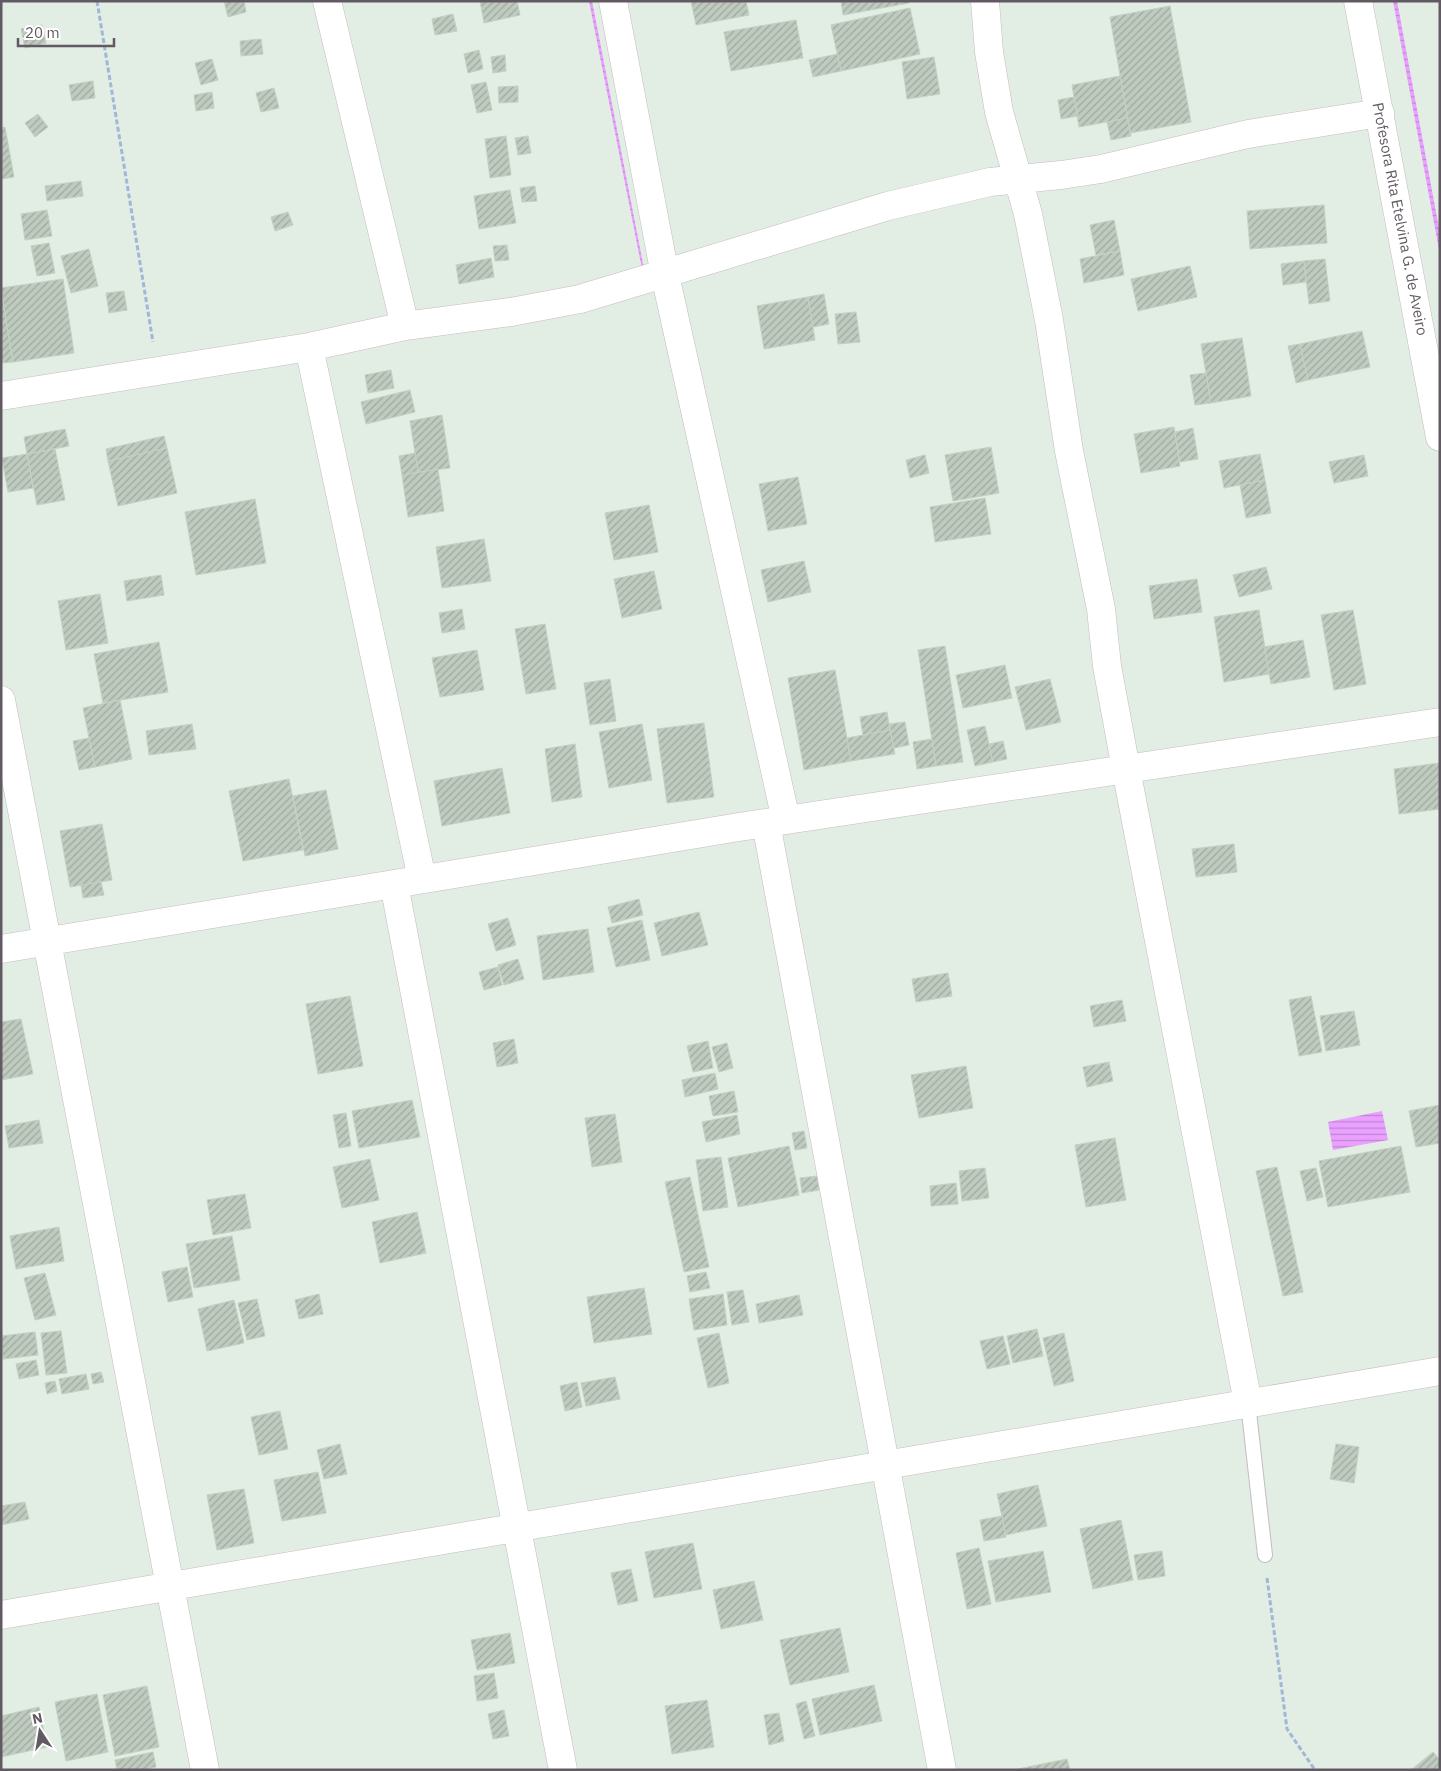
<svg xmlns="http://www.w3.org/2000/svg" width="1441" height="1771" font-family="'IBM Plex Sans',sans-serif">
  <defs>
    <pattern id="water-rules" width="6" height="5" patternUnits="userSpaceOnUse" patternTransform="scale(1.25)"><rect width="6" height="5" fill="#e9a0ff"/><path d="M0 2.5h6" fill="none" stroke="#c085d2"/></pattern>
    <pattern id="building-hatch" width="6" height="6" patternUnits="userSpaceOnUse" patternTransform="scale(1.25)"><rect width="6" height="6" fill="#c0cbc0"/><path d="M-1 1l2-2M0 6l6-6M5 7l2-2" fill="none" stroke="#9fa8a0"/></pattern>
  </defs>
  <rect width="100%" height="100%" fill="#e2ede3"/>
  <path fill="url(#water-rules)" d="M589,1H592L646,279H644Z
    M1393,1H1397L1440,234V255Z
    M1382,1111L1388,1140L1333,1150L1328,1122Z"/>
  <path fill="url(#building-hatch)" stroke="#c0d2c1" d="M224,1H244L246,12L228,17Z
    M480,1H517L520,15L484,23Z
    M691,1H746L749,15L696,25Z
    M841,1H909V3L843,15Z
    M1170,6L1191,122L1130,133L1110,17Z
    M910,8L920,54L841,71L831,25Z
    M453,14L457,31L435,35L432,19Z
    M796,20L803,58L731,71L724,32Z
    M42,25L46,43L25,48L21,29Z
    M261,39L263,54L241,56L240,41Z
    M479,50L483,69L468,73L464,54Z
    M837,54L841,71L813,77L809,60Z
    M505,55L506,71L493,73L491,57Z
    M934,57L940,94L907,99L902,62Z
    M212,59L218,80L201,85L195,63Z
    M1120,76L1128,118L1079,127L1072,85Z
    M93,81L95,98L72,101L69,85Z
    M486,82L492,110L477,113L471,85Z
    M518,86V102L499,103L498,87Z
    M274,88L279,108L261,112L256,93Z
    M212,92L214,108L196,111L194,95Z
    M1074,97L1078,116L1061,119L1058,100Z
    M38,114L48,127L35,137L25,123Z
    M1128,118L1131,136L1111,140L1107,122Z
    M5,127L14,177L1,179V128Z
    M506,136L511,175L490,178L485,139Z
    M528,136L531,153L518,155L515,138Z
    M81,181L83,196L47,201L45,186Z
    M535,186L537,201L522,202L520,188Z
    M510,190L516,223L479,229L474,196Z
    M1324,205L1327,243L1250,249L1247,211Z
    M47,210L52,236L25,240L21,214Z
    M288,212L293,225L275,231L271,217Z
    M1114,220L1120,251L1096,255L1090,225Z
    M49,243L55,273L37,276L31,246Z
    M507,245L509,260L495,261L493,246Z
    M89,249L98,286L71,293L61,256Z
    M1120,251L1124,275L1084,283L1080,259Z
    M491,258L494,277L459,284L456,265Z
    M1325,259L1330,301L1309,304L1304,261Z
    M1304,261L1306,282L1283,285L1281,264Z
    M1190,266L1197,297L1138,311L1131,279Z
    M63,279L74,353L13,362L1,288Z
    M124,291L127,310L109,313L106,293Z
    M824,294L829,324L813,327L808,297Z
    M808,297L815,340L764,349L757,306Z
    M1,302H3L13,362L1,363Z
    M856,312L860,342L838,344L835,314Z
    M1362,331L1370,367L1308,380L1300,344Z
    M1242,338L1251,396L1211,403L1201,344Z
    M1300,344L1308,380L1296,383L1288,346Z
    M391,370L394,388L368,393L365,375Z
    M1206,373L1211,403L1195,405L1190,375Z
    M410,390L415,412L366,424L361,402Z
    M442,415L450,468L418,472L410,421Z
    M1174,427L1180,466L1141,473L1134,434Z
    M1193,428L1198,459L1180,462L1175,432Z
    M65,429L69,446L27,454L24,437Z
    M164,436L167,448L108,461L106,449Z
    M991,447L999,493L953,501L945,455Z
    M167,448L177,493L118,506L108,461Z
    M55,449L65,500L37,505L27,454Z
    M415,453L418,472L402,475L399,456Z
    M27,454L33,488L8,492L2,458Z
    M1260,454L1265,480L1224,488L1219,461Z
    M925,455L929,473L910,478L906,460Z
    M1364,455L1368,476L1334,483L1329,462Z
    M438,469L444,511L408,517L402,475Z
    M798,477L807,524L768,531L759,484Z
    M1265,480L1271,513L1246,518L1240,485Z
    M985,498L991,534L935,542L930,507Z
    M255,499L266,563L196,575L185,512Z
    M649,505L658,552L614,560L605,513Z
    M484,539L491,581L442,588L436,547Z
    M804,561L811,592L768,602L761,570Z
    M1266,567L1272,589L1239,597L1233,575Z
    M654,571L662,609L622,618L614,579Z
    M161,575L164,595L127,601L124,581Z
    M1197,579L1202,612L1154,619L1149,586Z
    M100,594L108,643L66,650L58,601Z
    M462,609L465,629L442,633L439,613Z
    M1259,610L1269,674L1224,682L1214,617Z
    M1353,610L1366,684L1334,690L1321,615Z
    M545,624L556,689L526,694L515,629Z
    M1303,640L1310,677L1271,684L1264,647Z
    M159,642L168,692L103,703L94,654Z
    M945,646L963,762L936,766L918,650Z
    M477,650L484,690L440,697L432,658Z
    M1005,665L1012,698L963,708L956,675Z
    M835,670L851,761L804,770L788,678Z
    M610,679L616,721L590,725L584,683Z
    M1050,679L1061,722L1026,730L1015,687Z
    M120,700L132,759L95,767L83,708Z
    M887,712L890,730L863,735L860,717Z
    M905,722L909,745L894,748L889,724Z
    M704,723L714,797L667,803L657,729Z
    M192,724L196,749L149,755L146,731Z
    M642,724L652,780L609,788L599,732Z
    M985,726L993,762L975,766L967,730Z
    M890,730L895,754L851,761L847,738Z
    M89,738L95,767L79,770L73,741Z
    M932,739L936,766L917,769L913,742Z
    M1003,741L1007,759L993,762L989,744Z
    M575,744L582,797L552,802L545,749Z
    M1440,763V809L1399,814L1394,769Z
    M502,768L510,813L442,826L434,781Z
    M289,779L303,850L243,861L229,791Z
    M326,790L338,849L305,856L293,796Z
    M102,824L112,880L70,887L60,831Z
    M1234,844L1237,872L1196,877L1192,849Z
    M101,882L104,895L83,898L81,885Z
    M639,899L643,915L612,923L608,907Z
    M699,912L708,945L662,956L654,923Z
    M508,918L516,945L496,951L488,924Z
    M642,920L650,960L616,967L607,928Z
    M588,929L594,972L543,980L537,936Z
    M518,959L524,979L504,985L498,965Z
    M498,967L502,985L484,990L479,972Z
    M948,973L952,996L916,1002L912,979Z
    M350,996L363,1066L318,1074L306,1004Z
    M1311,996L1322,1052L1299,1056L1289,1000Z
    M1122,1000L1126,1021L1094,1027L1090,1006Z
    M1354,1011L1360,1045L1326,1051L1320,1016Z
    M21,1019L33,1074L1,1080V1022Z
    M514,1039L518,1063L497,1067L493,1043Z
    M708,1041L713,1068L693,1072L687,1046Z
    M727,1043L733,1068L719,1072L712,1047Z
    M1109,1062L1113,1081L1087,1087L1083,1067Z
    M966,1066L973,1108L919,1118L911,1075Z
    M715,1073L718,1089L685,1097L682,1080Z
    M734,1091L738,1112L713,1116L709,1096Z
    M412,1100L420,1137L359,1148L352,1111Z
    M1440,1105V1143L1416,1147L1409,1111Z
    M346,1113L351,1146L339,1148L333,1115Z
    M615,1114L622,1162L592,1167L585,1118Z
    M737,1115L740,1134L706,1142L702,1122Z
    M39,1120L43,1143L9,1148L5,1126Z
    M804,1131L807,1148L795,1150L792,1133Z
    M1115,1138L1126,1200L1086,1207L1075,1145Z
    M789,1146L799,1195L738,1207L728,1158Z
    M1401,1146L1410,1192L1328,1207L1319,1161Z
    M721,1157L728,1207L703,1211L696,1160Z
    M370,1159L379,1200L342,1208L333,1167Z
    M1277,1167L1303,1292L1283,1296L1256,1171Z
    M985,1168L989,1198L962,1201L959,1171Z
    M1316,1168L1323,1197L1307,1201L1300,1171Z
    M817,1176L819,1190L802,1193L800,1178Z
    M690,1177L709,1267L684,1272L665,1182Z
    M956,1183L958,1204L931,1206L930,1186Z
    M245,1194L251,1228L213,1235L207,1200Z
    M417,1212L426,1253L380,1263L372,1222Z
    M59,1227L64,1261L16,1269L10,1236Z
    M232,1236L240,1280L194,1288L186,1244Z
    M187,1267L193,1297L168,1302L162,1272Z
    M706,1272L710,1288L690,1292L687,1276Z
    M45,1273L56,1315L35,1320L24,1278Z
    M644,1288L652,1334L594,1343L587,1297Z
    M743,1290L749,1322L732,1325L727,1292Z
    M319,1294L323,1314L299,1319L295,1300Z
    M723,1294L727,1325L694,1330L689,1299Z
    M799,1295L803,1315L759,1323L756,1304Z
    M257,1299L265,1336L247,1340L238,1303Z
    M234,1300L244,1343L207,1351L198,1309Z
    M1037,1329L1043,1356L1013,1363L1007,1336Z
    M61,1331L67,1373L46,1375L41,1333Z
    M35,1332L38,1355L3,1359L1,1336Z
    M719,1333L729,1383L708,1388L697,1338Z
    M1064,1333L1074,1381L1054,1386L1043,1338Z
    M1003,1336L1010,1364L987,1369L980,1341Z
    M36,1360L39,1375L19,1379L16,1364Z
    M101,1372L104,1382L93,1384L91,1374Z
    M86,1374L89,1389L62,1394L59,1379Z
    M615,1377L620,1399L586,1406L581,1383Z
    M55,1381L57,1391L47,1394L45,1383Z
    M577,1382L582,1407L565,1411L560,1386Z
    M280,1411L288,1449L259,1455L251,1417Z
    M340,1444L347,1474L324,1479L317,1450Z
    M1336,1444L1359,1447L1354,1483L1330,1479Z
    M318,1472L326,1513L282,1521L274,1480Z
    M1038,1485L1047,1526L1006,1535L997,1494Z
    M244,1489L254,1543L217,1550L207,1495Z
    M25,1502L29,1519L1,1525V1506Z
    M1002,1516L1006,1537L984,1541L980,1520Z
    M1121,1520L1133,1580L1093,1589L1080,1529Z
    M693,1543L702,1589L654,1598L645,1552Z
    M979,1548L991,1604L967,1609L956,1553Z
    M1043,1551L1051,1592L996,1602L988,1561Z
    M1162,1551L1165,1576L1138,1580L1134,1555Z
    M631,1569L638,1601L618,1605L611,1573Z
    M754,1581L763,1620L721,1629L713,1590Z
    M840,1628L849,1672L790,1685L780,1640Z
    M510,1633L515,1663L477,1670L471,1640Z
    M494,1673L498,1698L477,1701L474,1676Z
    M874,1685L882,1721L820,1735L812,1699Z
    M147,1686L159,1747L115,1756L103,1695Z
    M97,1694L108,1752L66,1761L55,1702Z
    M707,1700L714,1747L672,1754L665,1706Z
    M806,1701L815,1736L804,1739L796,1704Z
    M39,1707L47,1747L1,1757V1716Z
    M504,1710L509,1736L493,1739L488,1714Z
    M779,1713L784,1741L769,1745L764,1715Z
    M153,1752L156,1767L142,1770H117L115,1760Z
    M1433,1752L1440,1760V1770H1411Z
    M1067,1759L1070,1770H1018V1769Z"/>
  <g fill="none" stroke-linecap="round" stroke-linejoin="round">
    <g stroke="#c4bcc4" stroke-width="16">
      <path id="service" d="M1248,1403L1265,1555"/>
    </g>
    <g stroke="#c4bcc4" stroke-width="29">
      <path id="minor" d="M327,1L405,326
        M613,1L665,275L786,820
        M985,1L989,52L999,112L1028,214L1049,320L1069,451L1101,609L1107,666L1126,769L1248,1403
        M309,347L422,879
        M1,396L309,347L405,326L511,312L580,299L888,206L990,182L1061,175L1101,169L1248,134L1380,113
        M1,700L205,1770
        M766,823L942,1770
        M394,884L563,1770
        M1,949L739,827L1440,722
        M1,1615L1440,1371"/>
    </g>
    <g stroke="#c4bcc4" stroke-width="29">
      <path id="tertiary" d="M1358,1L1440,437"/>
    </g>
    <path stroke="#a1b7d7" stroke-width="3" stroke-dasharray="5 2.5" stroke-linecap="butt" d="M97,1L153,342
      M1267,1578L1287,1729L1315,1770"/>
    <use href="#service" stroke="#fff" stroke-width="14"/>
    <use href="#minor" stroke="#fff" stroke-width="28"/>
    <use href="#tertiary" stroke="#fff" stroke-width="28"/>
  </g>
  <g text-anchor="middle" stroke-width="5" stroke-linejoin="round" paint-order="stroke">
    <g font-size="15" fill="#625a63" stroke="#fff">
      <text transform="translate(1400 219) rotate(79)" y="5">Profesora Rita Etelvina G. de Aveiro</text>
    </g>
  </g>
  <rect width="1441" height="1771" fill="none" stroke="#625a63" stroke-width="5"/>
  <g transform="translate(40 1731) rotate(348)" stroke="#ffffff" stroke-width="4" paint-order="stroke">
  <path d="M0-4L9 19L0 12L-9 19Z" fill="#625a63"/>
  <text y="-8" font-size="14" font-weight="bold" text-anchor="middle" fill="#625a63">N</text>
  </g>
  <path d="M18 38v8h96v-8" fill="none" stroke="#625a63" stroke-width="2.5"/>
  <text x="25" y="38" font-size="15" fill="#625a63" stroke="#ffffff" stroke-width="4" paint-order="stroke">20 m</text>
</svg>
